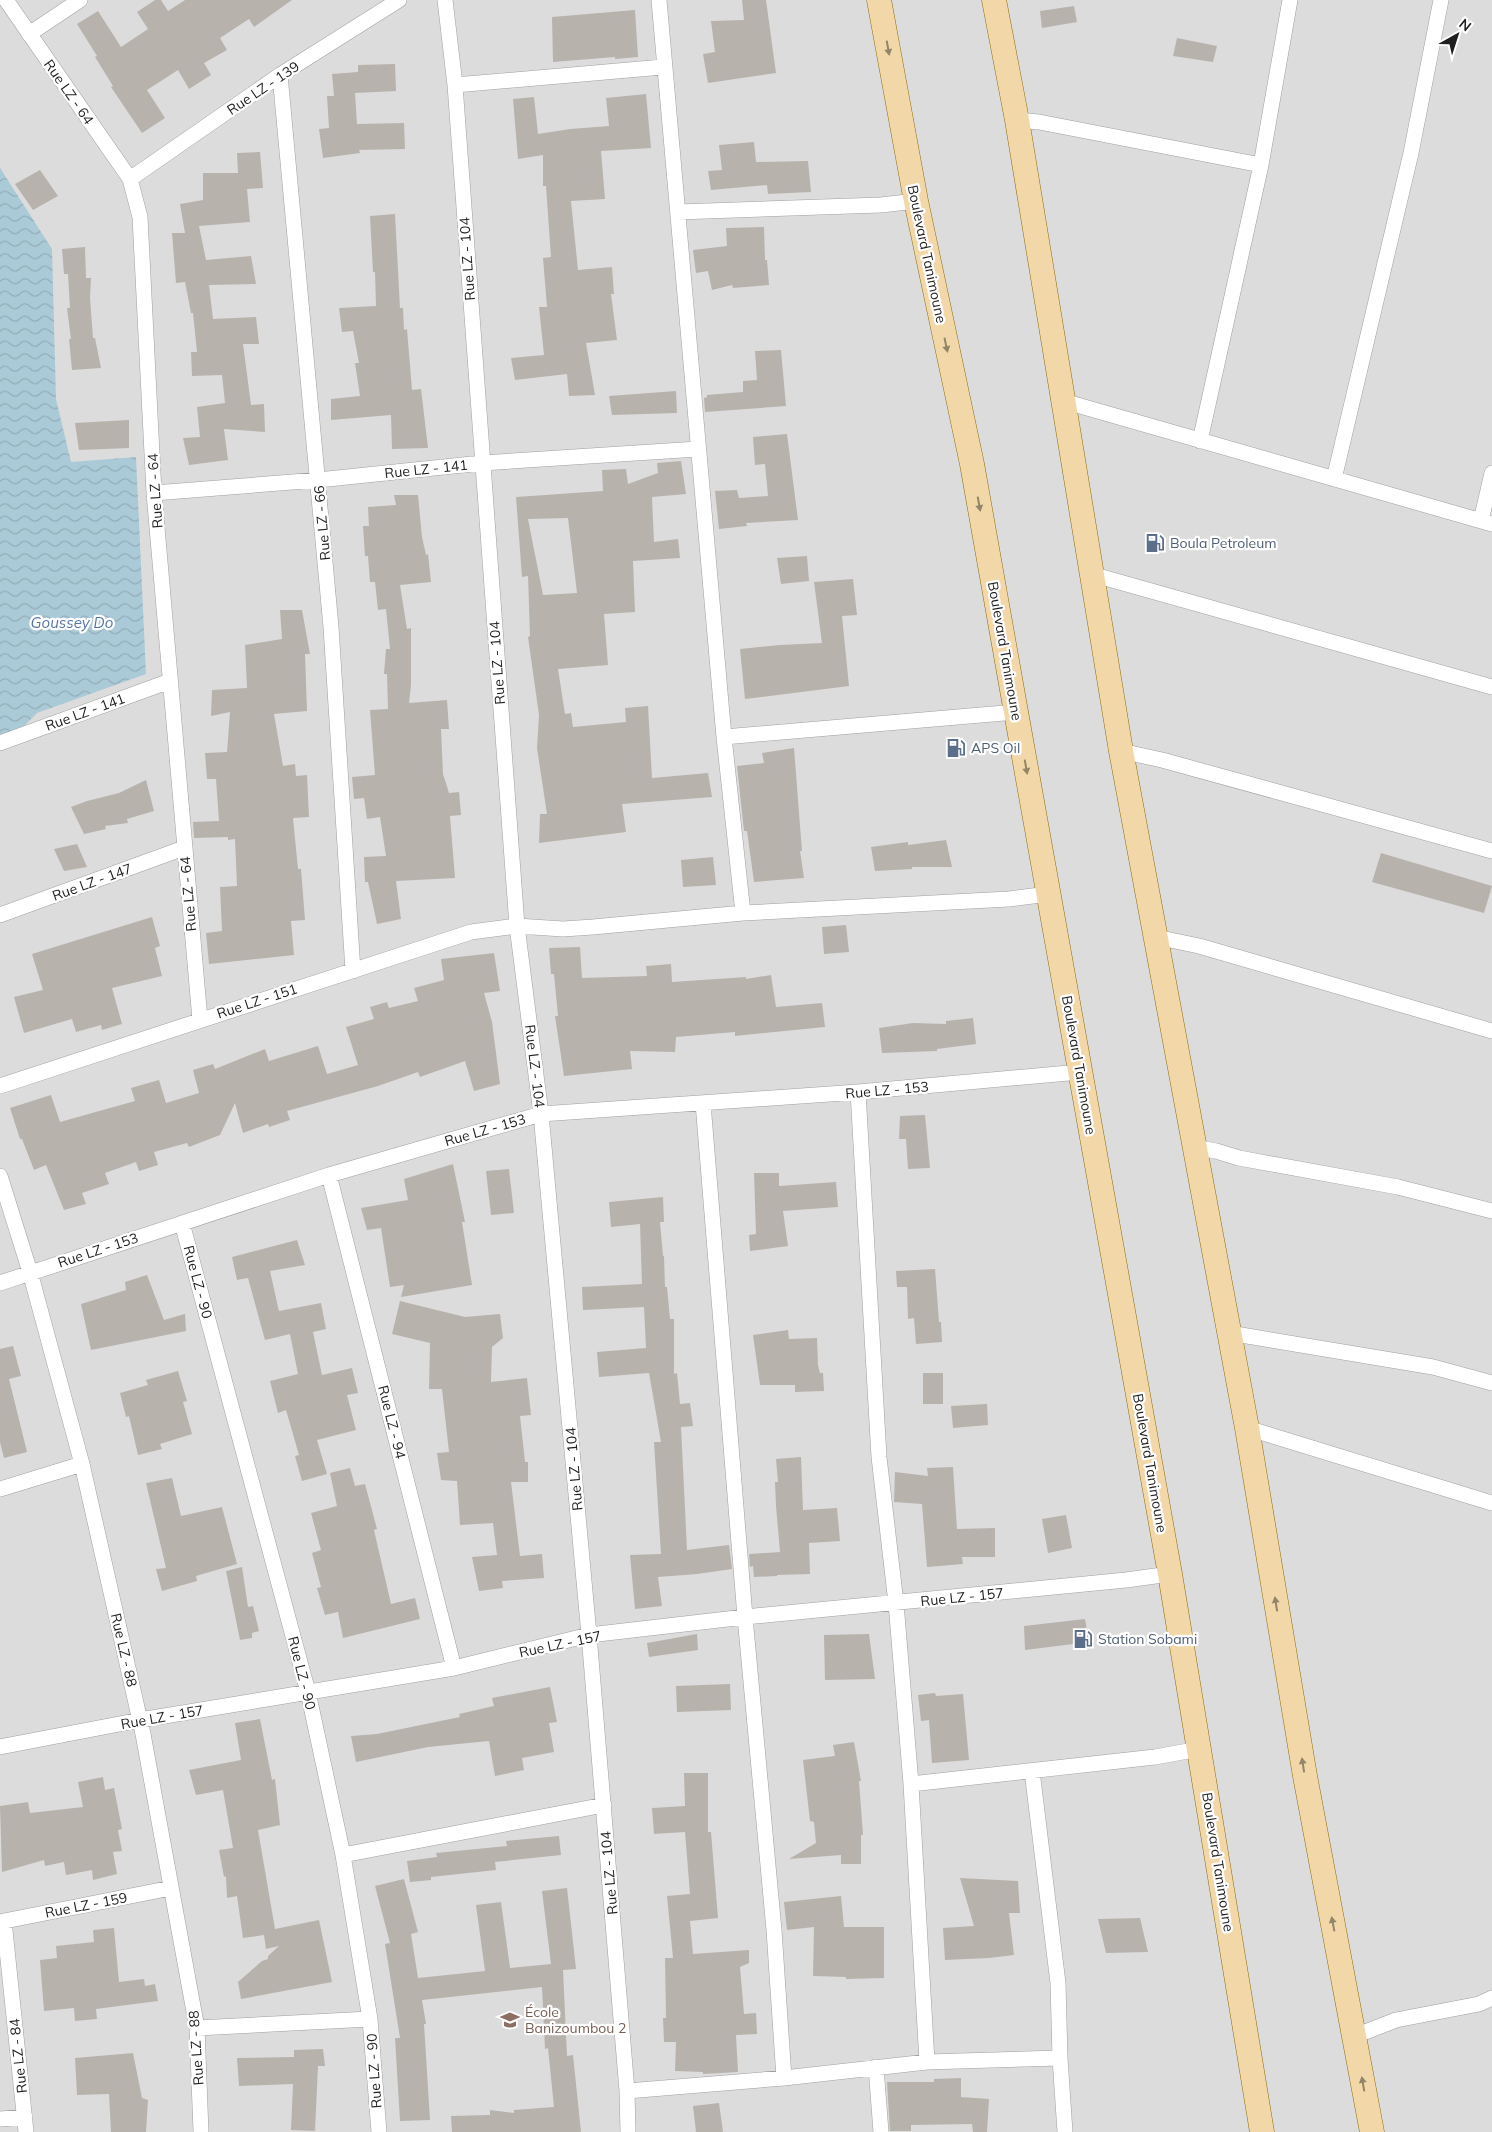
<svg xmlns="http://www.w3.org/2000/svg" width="1492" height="2132" font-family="Mulish,sans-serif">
  <defs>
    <pattern id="water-waves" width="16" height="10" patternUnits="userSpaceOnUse" patternTransform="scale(1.25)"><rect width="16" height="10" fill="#abcad8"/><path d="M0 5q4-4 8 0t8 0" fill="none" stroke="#93adb9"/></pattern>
  </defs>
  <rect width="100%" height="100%" fill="#efede6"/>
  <path fill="#dddcdc" d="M0,0H1492V2132H0Z"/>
  <path fill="url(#water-waves)" d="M0,168L52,249L56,399L71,462L136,457L146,674L37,713L23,727L0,735Z"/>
  <path fill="#b8b2ac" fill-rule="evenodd" d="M155,0H161L168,11L185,0H292L254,27L249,19L220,38L227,50L204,63L211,75L189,89L178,70L147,90L165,118L142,133L111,87L113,86L95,57L97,56L77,24L98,11L121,47L148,29L137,12Z
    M742,0H766L776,73L708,83L703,54L715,52L711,21L744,20Z
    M1074,6L1077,22L1042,28L1040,11Z
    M635,10L638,57L615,59V57L553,62L552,17Z
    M1177,38L1217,46L1213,62L1173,56Z
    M395,64L396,91L355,93L357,124L404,123L405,149L359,150L360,153L323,158L319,129L329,128L327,96H334L332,74L358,72V65Z
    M646,94L651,148L601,151L605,199L571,201L578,270L612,267L614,294H611L617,340L586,343L595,395L569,396L567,374L515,380L511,358L544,355L539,307H547L543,258L551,257L546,186H543V155L518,159L513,99L534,97L538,134L570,129L609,126L606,98Z
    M754,142L756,162L808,161L811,192L768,194L767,185L711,190L708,171L722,170L719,145Z
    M260,152L263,188L247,189L250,222L199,226L206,260L251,256L256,284L209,285L213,319L256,317L259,344H243L251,405L264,404L265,432L224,429L228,460L189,465L183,438L200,437L197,407L225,403L222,375L192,376L191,352H197L193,313H191L185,282L176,283L172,233H185L180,204L203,200V173H238L237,153Z
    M40,170L58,196L33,210L15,184Z
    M395,214L400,308H403L404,330L407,329L412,390L421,389L428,448L392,449L391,415L331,420V399L360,396L355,363H359L353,331L342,332L339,308L376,306L375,272H373L370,216Z
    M764,227L765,260H767L769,285L733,288L732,285L712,290L708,271L696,273L693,250L727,246L726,228Z
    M85,247L86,278H91L90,298L93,338H95L101,368L72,370L69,339H71L67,308H70L68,274H64L62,249Z
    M781,350L786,406L705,412L704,398L707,397V395L743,392V381L757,380L755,351Z
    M676,391L677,413L612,415L609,396Z
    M129,420V448L79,450L75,423Z
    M787,434L798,520L746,523L747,526L719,529L715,491L737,490L739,498L768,496L765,464L755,465L753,437Z
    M681,461L686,494L652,497L654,542L678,539L680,558L633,561L635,612L604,614L608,665L558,669L565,714L571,713L573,727L626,722L625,708L648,706L652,778L708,773L712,797L622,804L626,832L539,843L540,814H547L537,748L539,715L528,637L530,636L528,576L522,577L516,497L603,491L602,470L626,469L628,484L658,473L657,463ZM568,518L577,593L543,595L528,519Z
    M394,495H418L422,537L426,555L428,554L431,582L400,585L407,629L411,628V685L409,703L447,700L449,729H441L443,774L449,793L459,792L461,815L450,816L455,878L396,881L401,919L377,924L368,882H365L364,857L386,856L380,817L367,819L364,798L354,799L352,777L375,775L370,710L388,709L387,674H384L386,649H390L386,609L378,610L375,582H370L368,556H365L363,526H369L368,507L396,505Z
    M807,556L809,581L781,584L777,558Z
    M853,579L857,615L842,616L849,686L745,699L740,649L780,645L822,643L814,582Z
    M280,610H302L310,654H305L307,711L274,714L283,766L295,764L296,776L307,775L309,817L293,818L298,869H301L305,920L291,921L294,955L209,964L206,933L222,931L220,887L237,886L235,839L228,840V837L194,838L193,822L219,821L216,779H207L205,753L227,752L230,712L211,716L212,690L247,688L245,645L282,639Z
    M794,748L802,851H800L804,878L754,882L747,831H744L737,766L764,763L762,753Z
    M146,780L154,811L127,819L128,823L105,826L106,829L84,834L71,807L87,801L119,793Z
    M946,840L952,867H912V869L875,871L871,847L908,842V845Z
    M77,844L87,867L64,871L54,849Z
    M1381,853L1492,886L1484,913L1372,882Z
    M713,857L716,885L683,887L681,860Z
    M152,917L160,946L155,948L162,976L112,988L122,1024L102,1030L101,1025L76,1032L72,1019L24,1033L14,997L43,990L32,954Z
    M846,925L849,952L824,954L822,927Z
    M580,947L582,978L647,976L646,966L671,964L672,982L746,977V979L771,975L776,1007L822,1003L825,1027L735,1036V1032L676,1037L675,1052L630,1051L632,1069L564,1076L555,1016H558L554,974H551L549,948Z
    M494,953L500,991L484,993L492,1022L500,1084L474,1091L465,1061L420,1077L418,1072L378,1086L287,1111L290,1120L269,1127L268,1124L243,1133L235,1103L220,1135L189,1147L187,1143L154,1152L158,1165L139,1171L136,1162L105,1173L109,1184L82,1193L86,1204L64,1210L46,1165L34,1170L22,1139H20L10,1108L51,1095L60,1122L135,1101L131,1088L159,1080L166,1103L199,1093L193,1070L213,1064L215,1069L265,1049L269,1061L318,1046L327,1074L358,1065L346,1027L374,1019L370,1007L387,1002L389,1008L418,1001L414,988L444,980L441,959Z
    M973,1018L976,1044L937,1049V1051L882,1053L879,1028L913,1023L946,1024V1021Z
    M925,1115L930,1168L908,1169L906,1139H899L900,1116Z
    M453,1164L465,1222H462L472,1285L401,1297L404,1285L390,1287L381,1228L367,1230L361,1208L408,1200L404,1179Z
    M509,1169L514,1213L491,1215L486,1171Z
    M754,1173H779V1186L836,1182L838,1207L783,1211L788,1246L750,1251L749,1235L756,1234Z
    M663,1197L664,1222H660L663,1256H664L665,1287H667L670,1319H674V1374L677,1373L680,1404L690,1403L693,1426L681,1427L687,1550L729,1545L732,1569L697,1574L658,1577L662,1606L635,1609L630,1555L661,1554L654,1442H661L649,1373L599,1377L597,1352L646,1348L644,1307L583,1310L582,1287L642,1284L640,1224L611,1227L609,1202Z
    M297,1240L305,1265L270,1271L278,1307L279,1311L321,1303L326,1329L313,1332L322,1375L352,1368L358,1393L347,1395L356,1430L317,1440L327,1474L302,1481L295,1456L299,1455L286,1410L278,1413L270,1381L298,1374L290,1334L265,1340L248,1278L237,1280L232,1257Z
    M935,1269L939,1322H941L942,1342L916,1344L914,1318L908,1319L907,1287H897L896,1271Z
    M147,1275L164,1320L185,1314L186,1331L91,1350L81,1304L126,1290L125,1282Z
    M400,1301L465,1317L500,1314L503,1338L492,1347L491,1382L527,1378L531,1415L520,1416L525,1462H528V1482H511L520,1556L542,1554L544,1578L502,1581L503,1588L479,1591L472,1557L497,1555L493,1523L460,1525L457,1481L441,1480L437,1453L449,1452L442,1389H429L430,1343L392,1334Z
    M788,1330L789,1339L817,1338L818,1365L820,1373H823L824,1391L795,1392V1385H760L753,1335Z
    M13,1346L21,1376L9,1379L27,1452L4,1458L0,1442V1349Z
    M178,1371L187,1401L183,1402L192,1434L160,1444L162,1449L138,1455L129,1416L126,1417L120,1393L148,1385L146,1380Z
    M923,1373H943V1404H923Z
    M987,1404L988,1425L953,1428L951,1406Z
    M801,1457L803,1510L837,1508L840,1541L809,1543L810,1574L777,1575V1576L754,1577L753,1566L750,1567L749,1554L780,1552L776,1506L775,1482H778L776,1459Z
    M953,1467L957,1529L995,1528V1557H962L963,1564L927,1567L922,1504L894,1502L895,1472L928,1476L927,1468Z
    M350,1468L355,1486L365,1484L377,1529L374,1530L391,1604L415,1598L420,1619L343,1638L338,1612L325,1615L317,1588L321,1587L312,1553L321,1550L311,1513L337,1506L330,1473Z
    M172,1478L181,1516L222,1507L237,1564L196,1576L197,1581L162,1591L156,1569L166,1568L146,1483Z
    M1066,1515L1072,1548L1048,1553L1042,1519Z
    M242,1567L248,1607L253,1606L259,1631L252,1633V1638L240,1640L226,1571Z
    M1085,1619L1089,1642L1025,1650L1024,1626Z
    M697,1634L698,1650L649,1657L647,1643Z
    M869,1634L875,1679L825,1680L824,1635Z
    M730,1684L731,1710L677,1712L676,1686Z
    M550,1687L557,1722L549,1723L554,1752L522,1758L524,1770L495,1776L489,1741L428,1747L356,1762L351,1736L377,1734L460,1717L459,1714L494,1706L492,1698Z
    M935,1693L936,1696L963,1694L969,1760L932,1763L929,1720L921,1721L918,1695Z
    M260,1719L272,1780L275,1779L280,1825L258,1830L275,1929L319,1920L332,1982L241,1999L238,1982L262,1961L268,1959V1956L279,1946L266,1949L264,1935L243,1938L237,1896L227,1898L226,1876L224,1877L219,1850L233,1848L223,1790L196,1795L189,1770L241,1760L235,1723Z
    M854,1742L861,1781H859L863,1835H861V1864H841V1855L789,1859L816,1843L814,1822L810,1821L803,1760L835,1756L833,1745Z
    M684,1773H708V1832H711L718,1918L690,1921L693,1954L749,1950V1963L740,1967L744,2014L756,2013L757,2034L736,2035L738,2072L703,2074V2072L675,2071L676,2042H664L663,2018H666L665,1958H673L667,1896L690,1894L685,1832L654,1834L652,1808L685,1806Z
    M103,1777L105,1790L114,1788L122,1829L118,1830L122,1851L113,1852L117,1874L93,1880L92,1870L66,1875L64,1862L45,1866L44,1860L2,1872L0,1806L28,1802L30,1813L83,1807L78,1782Z
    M559,1836L561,1855L495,1862L496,1870L431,1877V1880L410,1882L407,1861L437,1857L436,1853L507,1846L506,1841Z
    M960,1878L1018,1881L1020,1913H1009L1014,1955L989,1958L945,1960L943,1928L974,1926Z
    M404,1879L418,1932L411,1934L418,1978L485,1971L476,1905L501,1902L510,1968L551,1964L542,1891L567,1888L576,1969L563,1970L567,2056L573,2055L581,2132H452L451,2116L490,2115V2110L514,2113V2110L554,2107L548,2048L545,2049L542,1987L422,2000L426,2024H424L430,2120L400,2121L395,2038H400L385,1944L390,1943L375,1886Z
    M841,1896L844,1927H884V1978L846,1979V1977L813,1976L814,1927L787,1930L784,1902Z
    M1140,1918L1148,1952L1106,1953L1098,1919Z
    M114,1928L119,1982L144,1979L145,1986L155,1984L158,2001L96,2009L97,2019L75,2021L74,2008L44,2011L40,1960L57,1958L56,1946L94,1942L93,1930Z
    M323,2049L325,2066H318L315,2131L291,2130L293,2084L239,2086L237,2058L294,2057V2050Z
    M133,2053L142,2098L148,2100L146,2132H111L109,2094L77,2095L75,2058Z
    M961,2078V2097L989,2099L987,2132H973L972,2124L911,2125V2131H890L887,2082H934V2079Z
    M719,2103L723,2132H696L693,2106Z"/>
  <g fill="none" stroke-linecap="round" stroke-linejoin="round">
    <g stroke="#a0a0a0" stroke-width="16">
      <path id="street" d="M6,0L130,179L140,217L154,493L200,1020
        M445,0L455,85L517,926L541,1114L589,1635L627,2091L628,2132
        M659,0L724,737L743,913
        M29,34L80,0
        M280,75L331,627L353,971
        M455,85L663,67
        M1017,120L1039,122L1261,165
        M130,179L280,75L399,0
        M678,212L881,205L916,201
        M1063,401L1492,524
        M1200,441L1261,165L1290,0
        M1334,479L1411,153L1441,0
        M154,493L318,480L482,463L698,449
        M1481,521L1492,473
        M1091,574L1492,687
        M724,737L1016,712
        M0,743L170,681
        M1121,751L1162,760L1492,851
        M0,915L184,848
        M1156,937L1199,946L1492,1031
        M0,1086L471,932L517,926L563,929L593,927L743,913L1009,899L1048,894
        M858,1092L879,1457L896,1603L911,1784L927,2062
        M703,1103L745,1617L774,1930L784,2078
        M1194,1147L1216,1151L1239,1158L1398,1187L1492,1211
        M329,1175L454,1668
        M0,1176L30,1272L82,1464L143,1734L197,2028L201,2132
        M182,1223L308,1692L343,1855L370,2019L379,2132
        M0,1283L329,1175L541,1114L858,1092L1080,1072
        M1229,1333L1433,1367L1492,1383
        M1247,1428L1492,1503
        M0,1489L82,1464
        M0,1747L140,1720L454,1668L589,1635L745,1617L1126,1580L1170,1574
        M1032,1771L1058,1983L1060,2058L1065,2132
        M911,1784L1155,1757L1199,1749
        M343,1855L604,1805
        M4,1921L26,2132
        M0,1922L171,1888
        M197,2028L370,2019
        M1355,2036L1396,2020L1479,2004L1492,1998
        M876,2067L881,2132
        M627,2091L784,2078L927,2062L1060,2058
        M0,2119L25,2117"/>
    </g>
    <g stroke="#8b6b0f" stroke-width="25">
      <path id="primary" d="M879,0L916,201L972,464L1016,712L1170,1574L1262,2132
        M994,0L1017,120L1121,751L1247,1428L1305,1776L1372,2132"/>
    </g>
    <use href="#street" stroke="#fff" stroke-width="15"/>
    <use href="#primary" stroke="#f2d8a8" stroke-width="24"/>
  </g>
  <defs><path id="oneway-solid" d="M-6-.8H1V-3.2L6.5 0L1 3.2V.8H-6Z" transform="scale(1.25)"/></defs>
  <g fill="#93856a">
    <use href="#oneway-solid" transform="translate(888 48) rotate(80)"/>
    <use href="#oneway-solid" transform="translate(946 345) rotate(78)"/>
    <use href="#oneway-solid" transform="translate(979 504) rotate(80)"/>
    <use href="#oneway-solid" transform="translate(1026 767) rotate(80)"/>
    <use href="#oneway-solid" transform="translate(1276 1604) rotate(-99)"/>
    <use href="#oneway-solid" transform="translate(1303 1765) rotate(-99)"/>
    <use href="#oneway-solid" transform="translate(1333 1924) rotate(-101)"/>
    <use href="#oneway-solid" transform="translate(1363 2084) rotate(-100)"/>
  </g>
  <defs>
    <g id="fuel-bare" transform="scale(1.5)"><path d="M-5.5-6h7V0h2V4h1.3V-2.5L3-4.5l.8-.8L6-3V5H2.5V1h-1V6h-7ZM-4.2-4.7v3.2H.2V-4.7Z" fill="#5c6f8a" stroke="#fff" stroke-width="2.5" paint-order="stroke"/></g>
    <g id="school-bare" transform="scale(1.5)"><path d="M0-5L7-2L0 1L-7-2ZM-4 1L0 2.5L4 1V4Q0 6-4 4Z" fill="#8d6e63" stroke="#fff" stroke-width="2.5" paint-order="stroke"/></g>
  </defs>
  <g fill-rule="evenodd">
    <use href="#fuel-bare" x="1155" y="543"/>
    <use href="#fuel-bare" x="956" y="748"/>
    <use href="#fuel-bare" x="1083" y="1639"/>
    <use href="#school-bare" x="510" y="2020"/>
  </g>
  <g text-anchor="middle" stroke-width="4.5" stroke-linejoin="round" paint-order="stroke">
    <g font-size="14" fill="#1f1f1f" stroke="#fff">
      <text transform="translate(263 88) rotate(-34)" y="5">Rue LZ - 139</text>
      <text transform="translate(69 92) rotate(55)" y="5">Rue LZ - 64</text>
      <text transform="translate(927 254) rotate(78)" y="5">Boulevard Tanimoune</text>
      <text transform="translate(467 259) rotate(-94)" y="5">Rue LZ - 104</text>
      <text transform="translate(426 469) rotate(-6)" y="5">Rue LZ - 141</text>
      <text transform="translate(155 491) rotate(-94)" y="5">Rue LZ - 64</text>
      <text transform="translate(322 523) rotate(-95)" y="5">Rue LZ - 66</text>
      <text transform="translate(1005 651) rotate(80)" y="5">Boulevard Tanimoune</text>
      <text transform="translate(497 663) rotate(-94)" y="5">Rue LZ - 104</text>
      <text transform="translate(85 712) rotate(-20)" y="5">Rue LZ - 141</text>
      <text transform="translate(92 882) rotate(-20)" y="5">Rue LZ - 147</text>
      <text transform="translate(188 894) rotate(-95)" y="5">Rue LZ - 64</text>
      <text transform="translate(257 1001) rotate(-18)" y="5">Rue LZ - 151</text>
      <text transform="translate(1079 1065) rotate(80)" y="5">Boulevard Tanimoune</text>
      <text transform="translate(535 1066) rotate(83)" y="5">Rue LZ - 104</text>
      <text transform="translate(887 1090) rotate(-5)" y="5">Rue LZ - 153</text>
      <text transform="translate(485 1130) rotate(-16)" y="5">Rue LZ - 153</text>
      <text transform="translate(98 1250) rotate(-18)" y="5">Rue LZ - 153</text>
      <text transform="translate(198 1282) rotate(75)" y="5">Rue LZ - 90</text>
      <text transform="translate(392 1422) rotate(76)" y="5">Rue LZ - 94</text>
      <text transform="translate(1150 1463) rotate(80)" y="5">Boulevard Tanimoune</text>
      <text transform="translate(574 1469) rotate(-95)" y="5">Rue LZ - 104</text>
      <text transform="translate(962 1597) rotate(-6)" y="5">Rue LZ - 157</text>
      <text transform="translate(560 1644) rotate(-12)" y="5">Rue LZ - 157</text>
      <text transform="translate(124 1650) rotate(77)" y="5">Rue LZ - 88</text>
      <text transform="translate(302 1673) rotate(76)" y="5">Rue LZ - 90</text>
      <text transform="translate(162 1717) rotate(-10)" y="5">Rue LZ - 157</text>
      <text transform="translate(1218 1862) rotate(81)" y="5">Boulevard Tanimoune</text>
      <text transform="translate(609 1873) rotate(-95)" y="5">Rue LZ - 104</text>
      <text transform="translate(86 1905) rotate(-11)" y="5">Rue LZ - 159</text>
      <text transform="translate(196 2048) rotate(-94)" y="5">Rue LZ - 88</text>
      <text transform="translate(18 2056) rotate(-96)" y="5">Rue LZ - 84</text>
      <text transform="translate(374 2071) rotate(-94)" y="5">Rue LZ - 90</text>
    </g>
    <g font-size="14" fill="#4e5e75" stroke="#fff" text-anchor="start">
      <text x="1170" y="548">Boula Petroleum</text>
      <text x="971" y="753">APS Oil</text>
      <text x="1098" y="1644">Station Sobami</text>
    </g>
    <g font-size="14" fill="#785e54" stroke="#fff" text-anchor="start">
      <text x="525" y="2017">École<tspan x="525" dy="16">Banizoumbou 2</tspan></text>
    </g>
    <g font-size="15" font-style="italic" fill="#5577a5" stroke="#fff">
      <text x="72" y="628">Goussey Do</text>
    </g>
  </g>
  <g transform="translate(1457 35) rotate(39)" stroke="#ffffff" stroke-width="4" paint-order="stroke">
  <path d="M0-4L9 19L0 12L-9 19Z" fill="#1f1f1f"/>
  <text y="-8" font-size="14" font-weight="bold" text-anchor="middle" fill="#1f1f1f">N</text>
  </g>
</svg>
